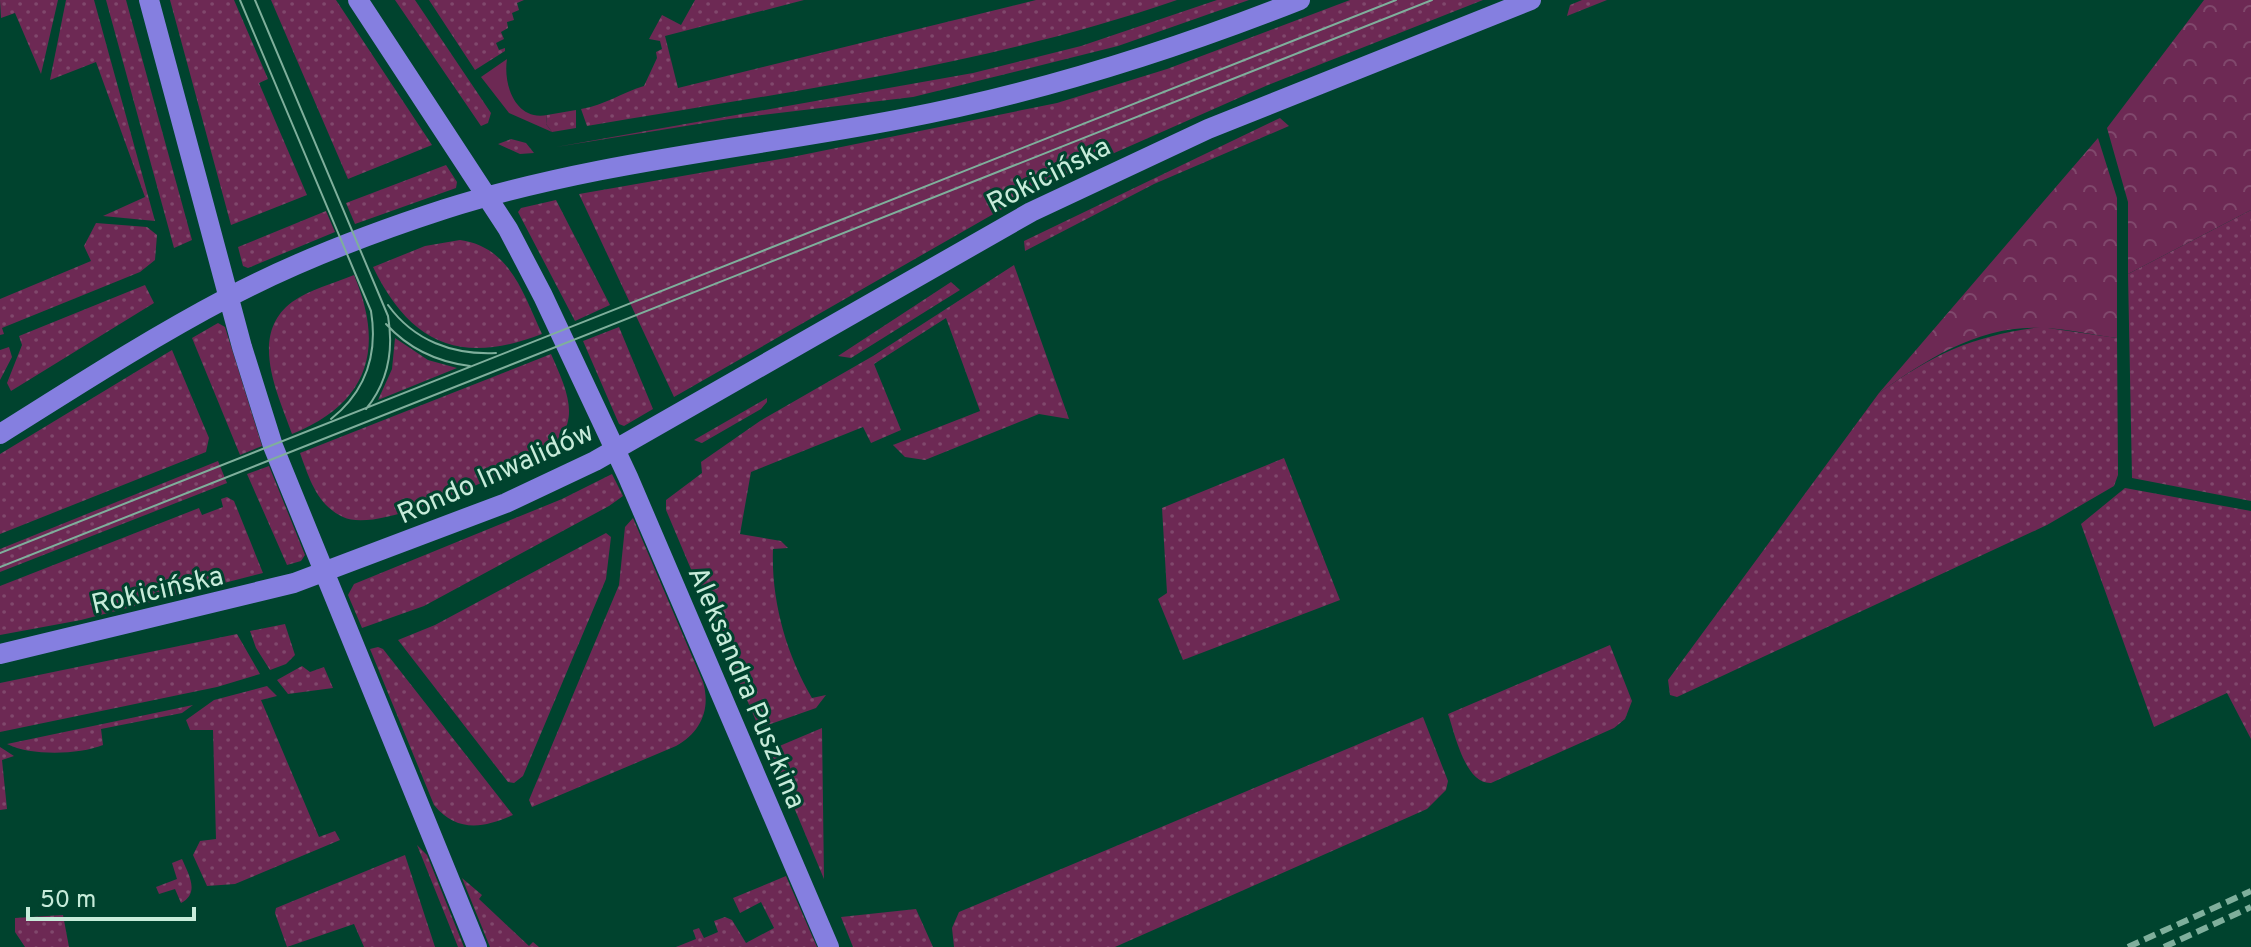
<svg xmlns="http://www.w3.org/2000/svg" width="2251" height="947" font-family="Overpass,sans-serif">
  <defs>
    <pattern id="grass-dots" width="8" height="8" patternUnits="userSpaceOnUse" patternTransform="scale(2)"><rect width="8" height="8" fill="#6d2954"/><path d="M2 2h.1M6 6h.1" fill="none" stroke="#80486c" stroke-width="1.8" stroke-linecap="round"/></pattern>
    <pattern id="forest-crowns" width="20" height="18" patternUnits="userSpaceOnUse" patternTransform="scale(2)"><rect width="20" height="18" fill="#6d2954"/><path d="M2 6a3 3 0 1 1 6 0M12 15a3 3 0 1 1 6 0" fill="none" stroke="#80486c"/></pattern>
  </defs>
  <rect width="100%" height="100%" fill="#00432e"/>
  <path fill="url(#grass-dots)" d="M0,0H58L41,74L15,13L1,18Z
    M66,0H94L155,221L103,216L145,197L96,62L50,80Z
    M106,0H126L192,240L174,248Z
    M170,0H234L268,79L259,83L307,195L231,225Z
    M271,0H336L432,145L348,179Z
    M395,0H415L491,113L488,123L481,126Z
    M429,0H524L517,3L519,10L512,13L514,20L507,22L508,28L501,32L504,39L496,43L499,50L505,48V51L475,70Z
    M695,0H804L665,36L678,88L1036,0H1177C985,66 786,92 587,126L581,109C605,105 621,93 644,86L657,58L656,52L662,49L660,41L649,39L662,15L681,25Z
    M1217,0H1249L1118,46L913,97L729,119L556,147L973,73L1081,46Z
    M1350,0H1483L1268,85L1051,181L674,397L579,194L792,157L1057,103L1167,69Z
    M1582,0H1607L1567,16L1570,5Z
    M576,110V128L552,132L546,124L547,115Z
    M1280,118L1289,126L1154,184L1025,251L1024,241Z
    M511,139L526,143L534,153L520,154L498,144Z
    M446,165L457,182L456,188L355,224L346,203Z
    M556,200L610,305L575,321L518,212L521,208Z
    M2251,210V501L2132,478L2128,274Z
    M326,211L335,232L248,268L243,266L238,247Z
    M96,223L147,227L157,235L155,260L140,272L2,328L4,334L0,335V299L91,261L84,246Z
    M460,240C510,247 523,293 542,334C461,365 411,345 373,267L425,246Z
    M1014,265L1069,419L1039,414L925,460L905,457L893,445L980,411L946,318L874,364L901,430L871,443L863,427L751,472L740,534L781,541L788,548L773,549C771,600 786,654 812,698L826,695L816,708L759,728L727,653L732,650L726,636L720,638L666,510V500L702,473L701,462L760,421L873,356Z
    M354,275C385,348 369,403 292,434C278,394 248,335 292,302C309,290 334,283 354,275Z
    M951,282L960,290L851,358L838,356Z
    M145,285L154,303L11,391L7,383L22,345L19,336Z
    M218,323L225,327L262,446L240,455L192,338Z
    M619,327L653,409L624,426L619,424L583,341Z
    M2041,327L2117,338L2118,475L2114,486L2047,525L1677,697L1670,695L1668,680L1879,393C1935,353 1972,336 2041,327Z
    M395,338L428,360L457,368L378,400L392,369Z
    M9,347L12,357L0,380V350Z
    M172,350L209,438L206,452L0,534V454Z
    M551,354C569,395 585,427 539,457C499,474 380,535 343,517C317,505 309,478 300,453Z
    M767,398V402L761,409L702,443L694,440Z
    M1284,458L1340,600L1183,660L1158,599L1167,593L1162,508Z
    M218,461L227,483L0,572V549Z
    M269,466L305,555L301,561L287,565L247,474Z
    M612,474L623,496L609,506L424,606L362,628L348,595L354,584L562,499Z
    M2125,488L2251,511V739L2227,693L2154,727L2081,524Z
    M227,497L234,501L263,573L81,620L0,635V586L199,508L202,515L223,507L221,499Z
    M633,518L703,682C711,709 701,732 676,746L532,807L529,800L619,585L625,527Z
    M606,533L611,537L606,579L523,776L514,783L508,782L398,640L435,625Z
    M285,624L295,655L286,664L270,670L256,648L250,631Z
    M237,634L260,674L217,687L0,732V683Z
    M1610,645L1632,701L1625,719L1614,728L1491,783C1465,784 1455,734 1448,714Z
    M378,647L383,649L513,815C484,828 457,833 434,805L370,649Z
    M302,666L310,672L324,667L333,688L288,694L277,680Z
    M267,686L277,696L261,700L319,837L335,831L340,840L235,884L207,886L193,855L200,841L216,839L213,730H190L186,720L214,700Z
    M193,705L182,713L101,729L103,745C78,755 31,756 7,744Z
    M1423,717L1448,781L1446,790L1427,809L1115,947H954L952,928L959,912Z
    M822,728L824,879L770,750Z
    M0,747L14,756L2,760L7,809L0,810Z
    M417,845L427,855L464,947H458Z
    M405,855L435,947H364L354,924L287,947L275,913L276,908Z
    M182,859C189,875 200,893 181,903L175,889L159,894L156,887L177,879L172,863Z
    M786,876L817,947H676L696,939L693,930L699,928L704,938L718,932L714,921L725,917L732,920L746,943L774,928L761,902L740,913L733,898Z
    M462,878L482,895L479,899L529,946L533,942L539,947H490Z
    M916,909L933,947H853L841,917Z
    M63,915L69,947H25L15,932V918Z"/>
  <path fill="url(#forest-crowns)" d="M2204,0H2251V210L2128,274V202L2107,128Z
    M2098,138L2117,198V338C2093,335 2068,329 2043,328C1981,324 1927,359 1879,393Z"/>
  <path fill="#6d2954" d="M507,59C503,84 515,121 547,115L546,124L552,132L509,113L481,77Z"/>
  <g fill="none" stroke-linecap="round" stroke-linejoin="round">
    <path stroke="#857fe0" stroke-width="20" d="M149,0L242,347L273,446L477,947
      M358,0L508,229L543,296L628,477L829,947
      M0,434C75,387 149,339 227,298C295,262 371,233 445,209C593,162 750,148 901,119C1038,93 1171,51 1300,0
      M0,654L294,583L506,503L595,461L1031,212L1208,129L1531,0"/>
    <path stroke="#7faf9c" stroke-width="2" d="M240,0L371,311C378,354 366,391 331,419
      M255,0L388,316C394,351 388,382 366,409
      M388,305C414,341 453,355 496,353
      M386,324C408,348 437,362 470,366
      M0,553L1396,0
      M0,567L1432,0"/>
    <path stroke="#7faf9c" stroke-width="6" stroke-dasharray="12 6" stroke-linecap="butt" d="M2128,947L2251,891
      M2164,947L2251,907"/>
  </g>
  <g text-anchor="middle" stroke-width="6" stroke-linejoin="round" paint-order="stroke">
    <g font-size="28" fill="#c7ecda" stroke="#00432e">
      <text transform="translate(1048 174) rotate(-27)" y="10">Rokicińska</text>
      <text transform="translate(495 472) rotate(-24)" y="10">Rondo Inwalidów</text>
      <text transform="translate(157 589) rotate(-13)" y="10">Rokicińska</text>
      <text transform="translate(748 687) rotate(67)" y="10">Aleksandra Puszkina</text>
    </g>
  </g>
  <path d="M28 907v12h166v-12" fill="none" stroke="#c7ecda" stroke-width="4"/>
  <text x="40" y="907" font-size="24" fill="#c7ecda" stroke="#00432e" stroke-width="6" paint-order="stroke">50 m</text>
</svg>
